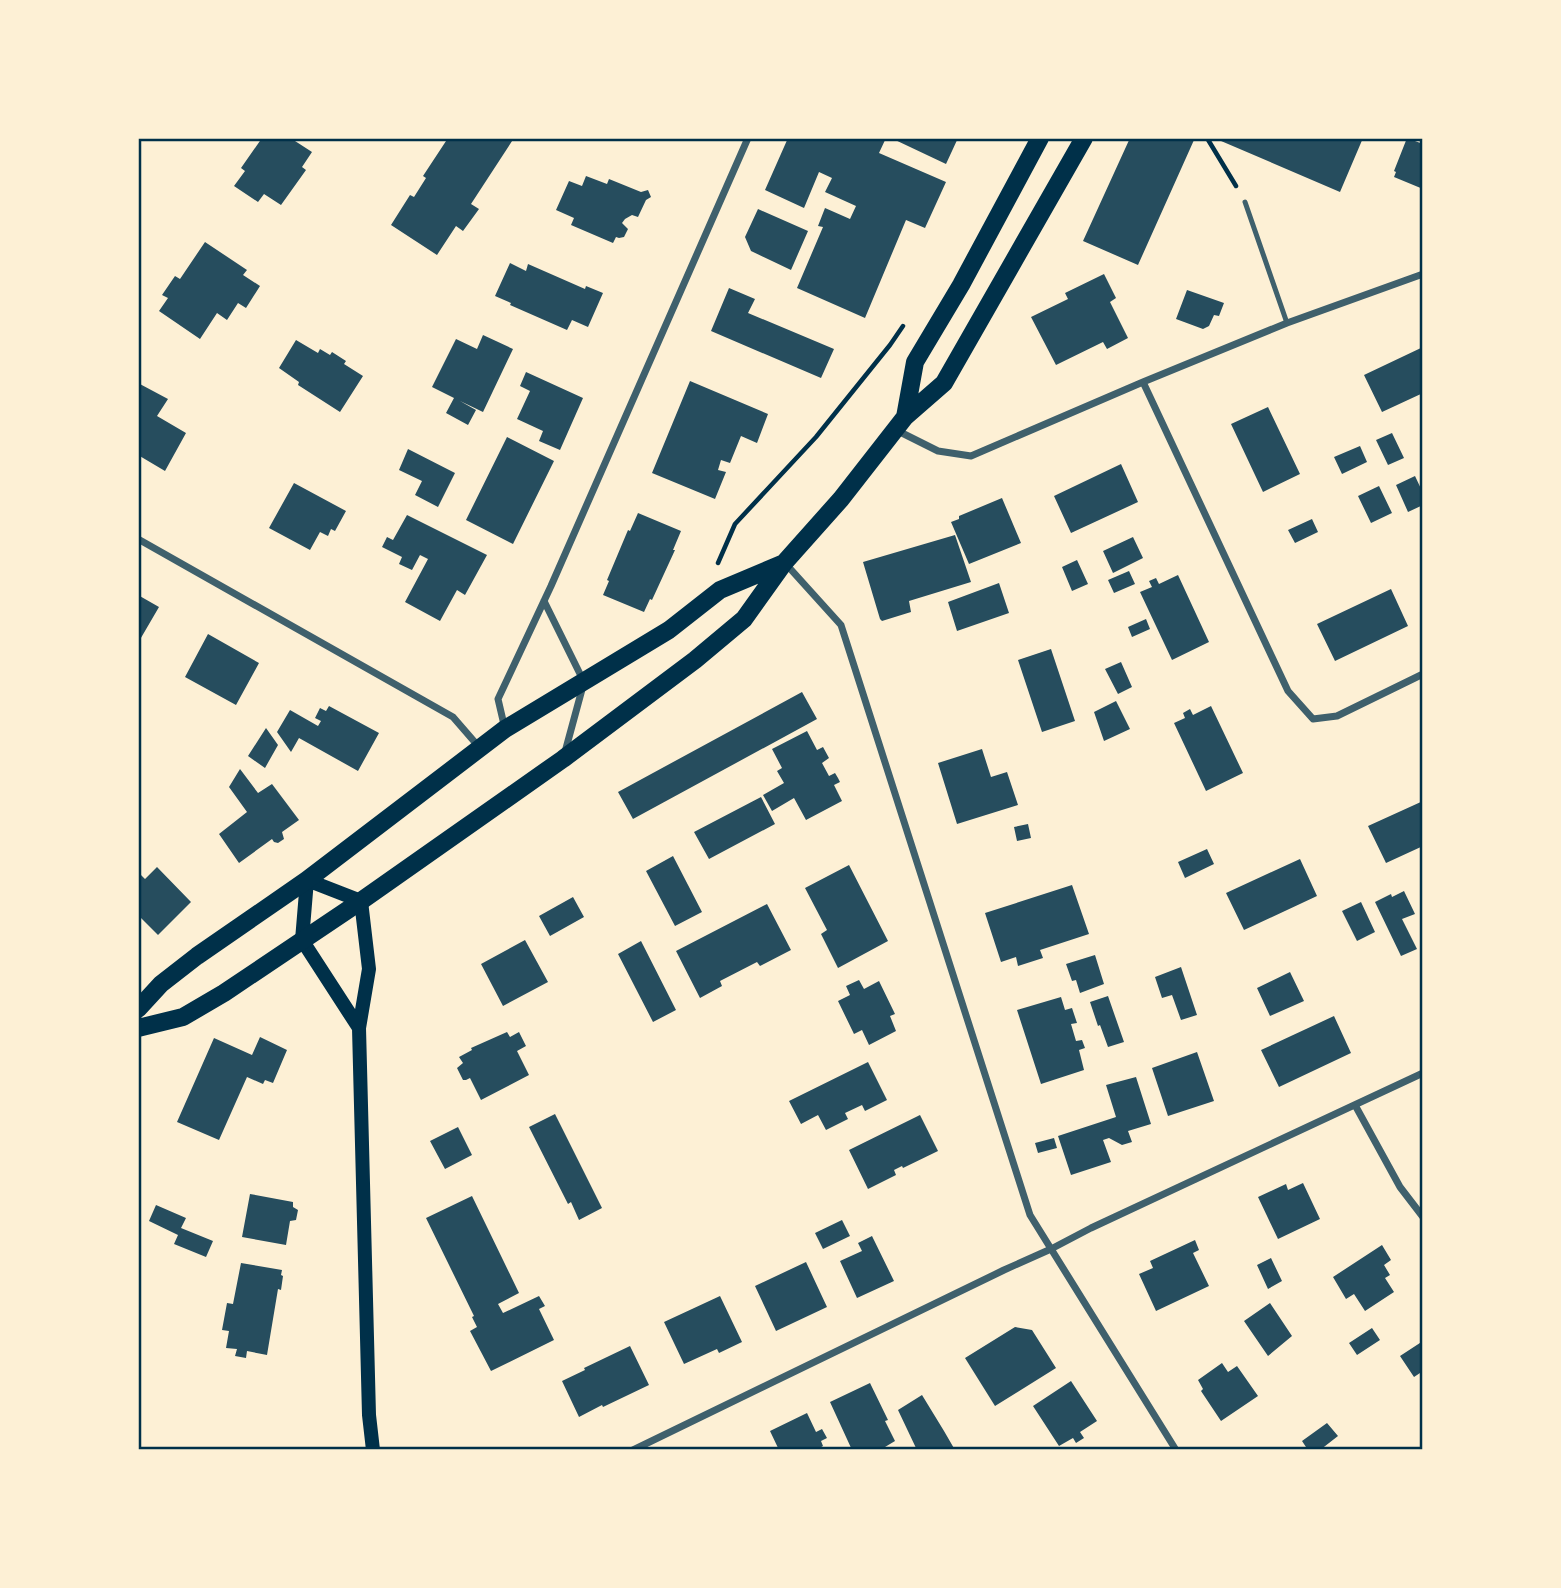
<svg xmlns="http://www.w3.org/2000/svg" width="1561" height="1588" font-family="'Titillium Web',sans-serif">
  <rect width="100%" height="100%" fill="#fdf0d5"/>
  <path fill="#264d5e" d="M262,138H295V141L312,152L302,167L306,170L281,205L264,194L258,202L234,186L245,171L241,168Z
    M448,138H514L471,204L479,209L463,231L456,226L437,255L391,225L410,195L414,197L426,178L423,176Z
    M788,138H886L879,153L946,182L925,228L906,220L865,318L797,288L823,227L818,226L825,208L850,219L856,206L825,192L832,178L819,172L804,208L765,190Z
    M891,138H958L946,164Z
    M1130,138H1189L1194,140L1138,265L1083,241Z
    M1214,138H1363L1340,192Z
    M1407,138L1423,144V189L1394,177L1396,172L1394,171Z
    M586,176L607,184L609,179L641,192L648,190L651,197L646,200L638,217L632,215L625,219L622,223L628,229L624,237L619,238L616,237L613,243L571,225L574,218L556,210L569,181L582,186Z
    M758,209L808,231L791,270L751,251L745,237Z
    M205,242L247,270L243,275L260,286L246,308L238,303L227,320L217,313L200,339L159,311L168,298L162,295L175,276L180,279Z
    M510,263L526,271L528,264L585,289L586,286L603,293L588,327L572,320L567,330L510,305L511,303L495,296Z
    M1104,274L1116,298L1110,302L1128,338L1107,349L1103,342L1056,365L1031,317L1068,299L1065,293Z
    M729,288L755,299L748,313L834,349L821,378L711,331Z
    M1187,290L1224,303L1219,316L1214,315L1209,326L1203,329L1176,319Z
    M483,335L513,349L483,412L460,401L476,410L468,425L446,413L454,398L432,387L456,339L477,349Z
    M296,340L318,353L320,349L330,355L332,352L346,361L344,364L363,376L340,412L298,385L299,382L279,368Z
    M1423,347V393L1382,412L1364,375Z
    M526,372L583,398L560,450L539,441L543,431L517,419L530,391L520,386Z
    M690,381L768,414L757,443L741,436L730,463L721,460L718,470L726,472L715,499L652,473Z
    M138,383L168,399L157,416L186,433L165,471L138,455Z
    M1268,407L1300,474L1263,492L1231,424Z
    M1392,433L1404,458L1388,465L1376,440Z
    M507,437L554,461L513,544L466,520Z
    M1360,446L1367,462L1342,474L1334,457Z
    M408,449L455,473L438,507L415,495L422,481L399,470Z
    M1121,464L1138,502L1071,533L1054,496Z
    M1415,476L1423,493V505L1408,512L1396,485Z
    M294,483L346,511L335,531L331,529L328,536L320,532L310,550L269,528Z
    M1379,486L1392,513L1371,523L1358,496Z
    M1002,498L1021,543L969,564L951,522L959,519V516Z
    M638,513L681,531L673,550H675L652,600L650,599L644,612L603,595L609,581L607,580L628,530L630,531Z
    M407,515L487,555L465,595L457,590L440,621L405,602L428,559L420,555L412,570L399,564L402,557L382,547L387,537L393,540Z
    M1312,519L1318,532L1295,543L1288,530Z
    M955,535L971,582L909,601L911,612L882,621L880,619L863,562Z
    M1133,537L1143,558L1113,573L1103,551Z
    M1077,560L1088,584L1072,591L1062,567Z
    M1129,571L1135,584L1114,593L1108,580Z
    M1178,575L1209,642L1172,660L1140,592L1152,587L1149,581L1156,578L1159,584Z
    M999,583L1009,613L957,631L948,602Z
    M1391,589L1408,626L1335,661L1317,624Z
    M138,595L159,607L138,643Z
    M1146,619L1150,629L1132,637L1128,627Z
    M208,634L259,663L236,705L185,677Z
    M1051,649L1075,721L1042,732L1018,660Z
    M1121,662L1132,687L1118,694L1105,669Z
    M802,692L817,719L633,819L618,792Z
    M1116,701L1130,729L1104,741L1094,712Z
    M329,706L379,733L358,771L299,738L291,752L277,732L290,710L318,726L321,721L315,718L320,708L326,711Z
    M1211,706L1243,773L1206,791L1174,723L1185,718L1183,713L1190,709L1193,715Z
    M266,728L278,745L265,768L248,756Z
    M807,731L817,750L823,747L829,758L822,763L829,776L835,773L838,778L840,782L834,785L842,801L806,820L794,798L772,811L763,795L784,783L777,771L782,768L772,749Z
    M982,749L991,777L1007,772L1018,805L957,824L938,763Z
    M240,769L258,793L272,784L299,820L282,832L284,839L278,843L274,842L272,839L239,863L219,834L247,812L229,787Z
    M761,797L775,824L709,859L694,832Z
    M1423,801V846L1386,863L1368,826Z
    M1028,824L1031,838L1017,841L1014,827Z
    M1207,849L1214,864L1185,878L1178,862Z
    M673,856L702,912L675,926L646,871Z
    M1300,859L1317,896L1244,930L1226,893Z
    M849,865L888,941L838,968L821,934L827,930L805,888Z
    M157,867L191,902L158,935L138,915V872L145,879Z
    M1072,885L1089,934L1040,950L1043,958L1018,966L1016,957L1001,962L985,913Z
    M1404,891L1415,914L1402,919L1417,949L1401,956L1375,902L1391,894L1392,897Z
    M573,897L584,917L550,936L539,916Z
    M1361,902L1375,932L1357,941L1342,911Z
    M767,904L791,950L760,966L757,962L720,981L722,986L700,998L676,951Z
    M525,940L548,982L503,1006L481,964Z
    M641,941L676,1010L653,1022L618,954Z
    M1095,955L1104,984L1080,993L1076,980L1072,981L1066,964Z
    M1181,967L1197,1015L1181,1020L1172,995L1162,998L1155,977Z
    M1290,972L1304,1001L1270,1016L1257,988Z
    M859,980L864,989L879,981L895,1014L890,1016L896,1031L869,1045L862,1030L854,1034L838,1001L850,995L846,986Z
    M1108,996L1124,1042L1108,1047L1100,1025L1098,1026L1090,1002Z
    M1061,997L1065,1010L1072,1008L1077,1023L1071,1024L1076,1041L1082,1040L1085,1048L1079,1050L1084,1070L1041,1084L1017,1010Z
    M1334,1016L1351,1053L1279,1087L1261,1050Z
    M507,1032L510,1037L519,1032L526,1046L517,1051L529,1075L481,1100L470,1078L466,1080H463L457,1068L463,1063L459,1057L472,1050L471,1048Z
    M260,1037L287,1050L273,1083L265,1080L263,1084L247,1077L219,1140L177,1122L214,1038L252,1055Z
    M1197,1052L1214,1101L1168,1116L1152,1068Z
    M868,1062L887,1100L865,1111L862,1105L845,1113L848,1119L826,1130L818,1115L801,1124L789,1101Z
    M1136,1077L1151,1124L1128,1131L1132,1142L1122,1145L1109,1138L1103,1140L1111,1162L1071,1175L1058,1136L1116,1117L1106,1085Z
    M555,1114L602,1208L579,1220L571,1202L568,1204L529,1127Z
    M920,1115L938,1151L903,1168L902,1166L894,1170L896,1175L868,1189L849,1150Z
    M458,1127L472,1155L445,1169L430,1141Z
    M1054,1138L1057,1148L1038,1153L1035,1143Z
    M1303,1183L1320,1219L1278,1239L1258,1197L1286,1184L1288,1190Z
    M250,1194L293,1202V1207L298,1210L296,1220L290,1221L286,1245L242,1237Z
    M472,1196L519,1293L498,1304L503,1313L539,1296L545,1306L539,1309L554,1340L491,1371L470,1331L477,1327L472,1317L474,1316L426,1218Z
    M156,1205L186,1218L181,1228L213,1241L206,1257L174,1244L178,1235L149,1221Z
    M842,1220L850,1236L823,1249L815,1233Z
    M872,1236L894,1281L857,1298L840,1261L862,1251L858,1243Z
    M1195,1240L1199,1250L1193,1253L1209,1286L1156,1311L1139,1274L1153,1268L1150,1261Z
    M1382,1245L1391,1260L1384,1265L1390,1275L1385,1278L1394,1292L1365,1311L1354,1294L1346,1299L1333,1277Z
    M1271,1258L1282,1281L1268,1289L1257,1265Z
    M806,1262L827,1307L776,1331L755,1286Z
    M241,1263L282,1270L281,1275L283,1276L281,1290L278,1289L267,1355L247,1351L246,1358L235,1356L237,1349L226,1348L229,1331L222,1330L227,1303L233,1304Z
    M720,1296L742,1342L719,1353L717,1349L684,1364L664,1322Z
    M1270,1303L1292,1336L1268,1356L1244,1321Z
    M1015,1327L1032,1330L1056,1368L995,1406L965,1358Z
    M1372,1328L1380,1340L1357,1355L1349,1343Z
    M1423,1341V1371L1414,1377L1400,1356Z
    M630,1346L649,1385L603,1407L602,1405L579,1417L562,1381L585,1370L584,1368Z
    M1222,1363L1228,1372L1237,1366L1258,1396L1221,1421L1201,1391L1203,1389L1198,1380Z
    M1071,1381L1097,1421L1080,1432L1084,1438L1076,1443L1073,1438L1059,1446L1033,1406Z
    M870,1383L888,1420L885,1421L895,1441L880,1450H852L830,1402Z
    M922,1395L944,1431L955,1450H917L916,1448L898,1410Z
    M807,1413L816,1432L822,1429L827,1438L821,1441L823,1446L816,1450H779L770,1431Z
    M1327,1423L1338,1436L1320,1450H1308L1302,1441Z"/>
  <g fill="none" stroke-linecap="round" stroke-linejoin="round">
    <path stroke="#003049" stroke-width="4.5" d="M1207,138L1236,186
      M718,563L735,524L816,437L890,345L903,326"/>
    <path stroke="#3f606c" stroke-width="5" d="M1245,202L1287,323"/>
    <path stroke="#3f606c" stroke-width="7" d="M1143,382L1288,691L1313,719L1337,716L1423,674
      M896,430L938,451L971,456L1143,382L1287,323L1423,274
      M138,539L453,717L479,747
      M785,563L841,625L1030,1215L1176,1450
      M544,601L584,682L565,752
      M505,729L498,699L551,586L748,138
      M1355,1105L1400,1187L1423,1217
      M633,1450L1004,1270L1051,1249L1091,1228L1423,1073"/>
    <path stroke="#003049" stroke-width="14" d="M359,1028L302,940L307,880L361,901L369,969L359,1028L369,1415L373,1450"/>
    <path stroke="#003049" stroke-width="18" d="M905,417L915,362L961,285L1040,138
      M138,1009L161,984L197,956L307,880L505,729L669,630L720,590L784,563
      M138,1028L183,1017L224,993L361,901L563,759L695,660L744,619L784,563L841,499L905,417L944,383L1084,138"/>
  </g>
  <rect width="1561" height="1588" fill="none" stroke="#fdf0d5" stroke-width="280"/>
  <rect x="140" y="140" width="1281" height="1308" fill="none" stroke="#003049" stroke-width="2.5"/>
</svg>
